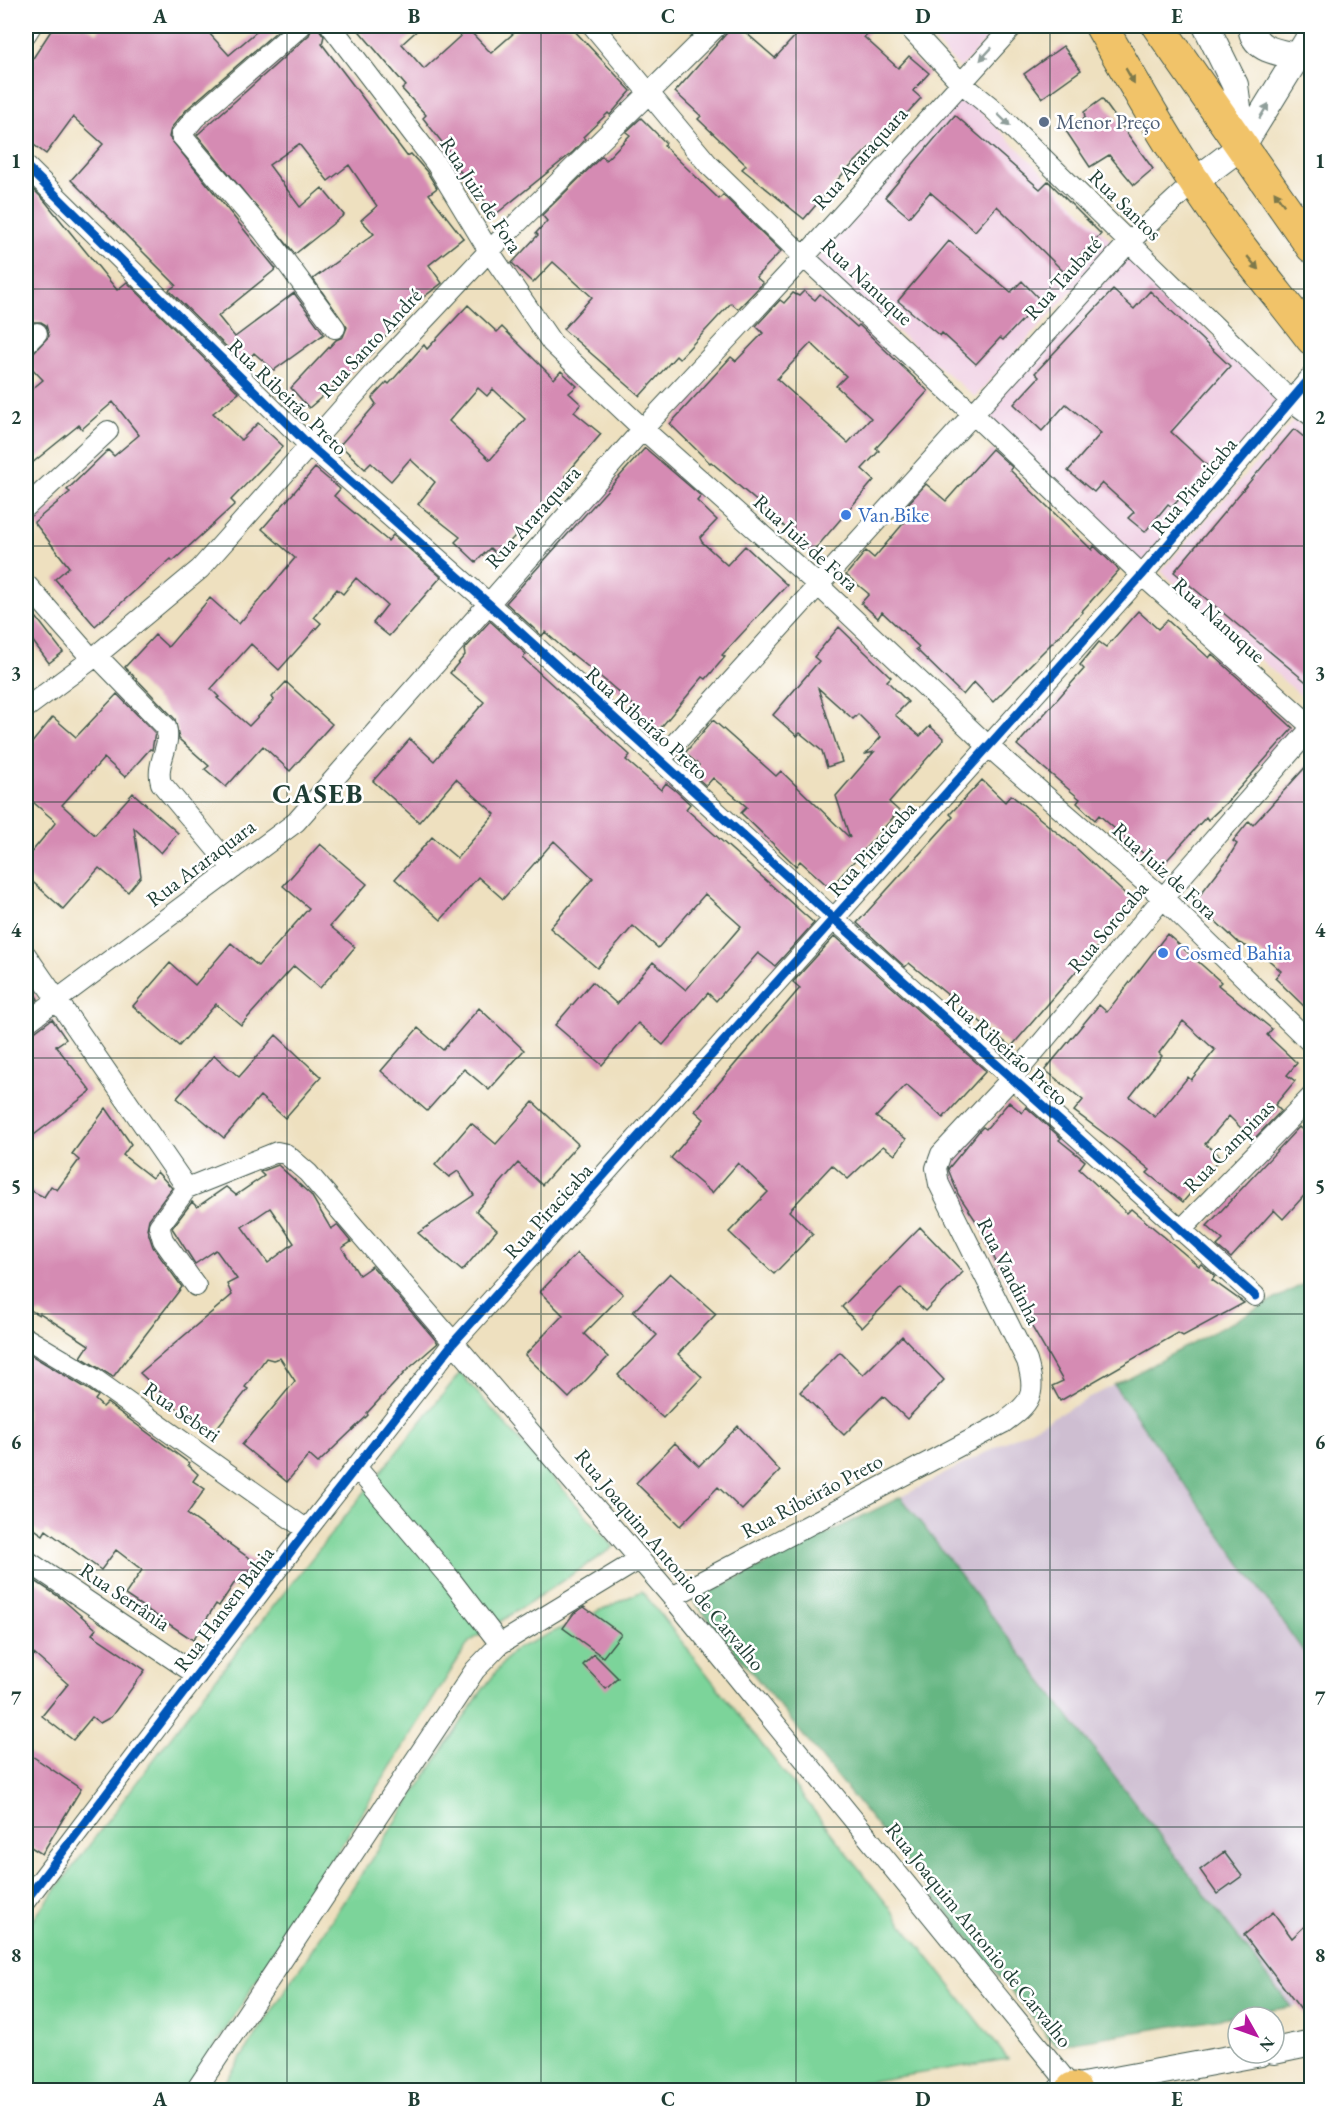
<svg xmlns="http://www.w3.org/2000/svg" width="1337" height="2116" font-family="'EB Garamond',serif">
  <rect width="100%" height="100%" fill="#fff"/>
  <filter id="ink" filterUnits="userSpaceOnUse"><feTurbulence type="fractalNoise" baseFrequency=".0167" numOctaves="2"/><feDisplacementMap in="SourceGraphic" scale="12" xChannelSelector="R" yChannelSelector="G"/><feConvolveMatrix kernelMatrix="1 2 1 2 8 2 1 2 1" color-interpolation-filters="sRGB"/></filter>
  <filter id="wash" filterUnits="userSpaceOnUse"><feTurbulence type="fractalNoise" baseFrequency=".008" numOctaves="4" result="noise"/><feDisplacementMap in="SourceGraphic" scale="24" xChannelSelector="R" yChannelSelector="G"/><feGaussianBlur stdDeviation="1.35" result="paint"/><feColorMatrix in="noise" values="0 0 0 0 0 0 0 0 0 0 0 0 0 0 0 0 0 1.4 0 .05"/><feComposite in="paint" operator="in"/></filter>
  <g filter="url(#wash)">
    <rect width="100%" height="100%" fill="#eee0bf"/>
    <path fill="#f0d0e4" d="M920,26H999L960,69Z
      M961,92L1115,244L975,397L814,262Z
      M1127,256L1283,401L1142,564L984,412Z
      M1294,420L1311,432V705L1161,571Z"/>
    <path fill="#cebed1" d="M1114,1385L1311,1662V2002L1291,2007L901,1497Z"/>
    <path fill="#7cd49a" stroke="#4e8867" stroke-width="1.5" d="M460,1373L614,1547L469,1642L188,2090H26V1929L204,1693Z
      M642,1591L1008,2059L817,2090H220L481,1692L512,1651Z"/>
    <path fill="#65b682" stroke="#427a5b" stroke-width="1.5" d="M1311,1280V1662L1114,1385Z
      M901,1497L1291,2007L1055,2045L693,1600Z"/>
    <g id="blocks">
      <path fill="#d58bb3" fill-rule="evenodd" d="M54,26H85L97,33L102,26H212L208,32L229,55L263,26H283L187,109L171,128L169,137L276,269L218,316L235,337L294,293L324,334L274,370L254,353L244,364L169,290L176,285L71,180L103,144L73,117L46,154L26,139V69Z
        M313,26H317L324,36L322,44L407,156L411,154L427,172L437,188L429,194L463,238L429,265L442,283L391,322L396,329L369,347L374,352L309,408L291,388L336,340L343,337L347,327L313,279L374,234L361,220L377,206L349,165L328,181L299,144L269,165L300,207L322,188L344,215L295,254L197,135L309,35Z
        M355,26H422L402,44L424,69L468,29L491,53L522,26H570L631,91L610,115L608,113L583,137L585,139L573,152L496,214L460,171L456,173L443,153L448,150L423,118L426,115L402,89L406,86Z
        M733,26H738L775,58L797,34L788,26H875L864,37L898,68L909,56L929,73L913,91L921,98L878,145L875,142L841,176L804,219L742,169L746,165L698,119L701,116L675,92Z
        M1063,46L1081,70L1042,98L1024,74Z
        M1102,99L1153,169L1134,185L1109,155L1090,167L1066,131L1085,118L1084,112Z
        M955,115L1040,189L1048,181L1101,234L1064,272L997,206L975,231L930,192L909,217L885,197Z
        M641,118L666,143L664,146L719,199L723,195L781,251L756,277L763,283L738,309L731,303L679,359L676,356L640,396L563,329L592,297L553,262L533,283L512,263L538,235L536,233L547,221L542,215L602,156L606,160L630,135L626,132Z
        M26,182L44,200L117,290L127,282L239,393L213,413L241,440L258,423L283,446L231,500L235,504L173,561L171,559L95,626L55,579L69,567L34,522L70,492L67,490L108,450L114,456L139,435L113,402L82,429L79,425L26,468V394L43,380L26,362V356L34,352L49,336L46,325L41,322H33L26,328Z
        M949,241L1011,292L1022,281L1044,304L1031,317L1028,314L1003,340L1000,338L976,364L942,333L940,336L898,301Z
        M1113,290L1134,309L1150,291L1230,366L1171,432L1209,467L1172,507L1168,504L1145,532L1128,518L1134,512L1102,483L1094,492L1068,471L1101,433L1066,404L1042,431L1014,404L1039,377L1035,373Z
        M804,291L815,300L820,294L857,327L859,325L928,391L876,448L879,451L862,469L874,480L811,554L774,516L711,462L710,463L670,424L731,357L736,361L763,333L756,326L780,300L784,303L793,293L799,296ZM811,343L846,376L836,386L871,418L848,443L777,379Z
        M468,305L497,332L502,327L554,379L561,371L577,386L569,393L581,404L574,412L601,434L565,476L569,479L497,555L490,548L476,562L455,542L460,537L418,504L435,482L410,459L391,481L371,463L365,469L340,445L376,404L372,398L387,382L389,384L424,345L427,349ZM478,388L487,396L493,389L525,419L490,460L449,421Z
        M1294,429L1311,443V686L1174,572Z
        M645,448L701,496L697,501L717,520L700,538L702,542L727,565L745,546L787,585L722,655L725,657L706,679L703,677L658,731L637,713L639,710L607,682L572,654L571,655L545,632L542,636L506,603Z
        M992,449L1012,467L1010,470L1092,550L1094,546L1119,570L1082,611L1083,612L993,702L974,682L963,695L916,649L919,647L882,612L878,618L861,603L869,594L846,575L866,551L874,558L913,512L906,506L926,484L946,501Z
        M315,468L340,489L334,496L388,541L393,535L441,577L389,636L373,623L387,605L356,578L343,594L337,589L314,617L321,623L279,670L251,644L211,689L219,697L217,698L249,726L274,700L272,697L286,682L332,724L290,771L263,746L226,787L205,769L209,766L179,739L175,719L125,667L155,635L168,647L210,598L239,624L295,558L262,529Z
        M26,604L63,652L49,663L26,632Z
        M1138,611L1158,629L1167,620L1209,658L1212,654L1293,728L1226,803L1208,820L1206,817L1160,868L1099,815L1095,820L1077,803L1080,799L1017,745L1084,669L1080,665L1099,642L1106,647Z
        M490,621L526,654L523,658L630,755L626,760L661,790L666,783L676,791L690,804L686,809L814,923L775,966L758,953L716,1001L708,993L663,1045L638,1023L602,1065L555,1025L592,982L617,1004L653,962L686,990L741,926L705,894L658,948L633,926L597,968L550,928L593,878L554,841L503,899L478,877L441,920L395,879L432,837L457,858L495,814L456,779L419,822L373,781L410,739L434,761L484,702L450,673L465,655L464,650Z
        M839,627L891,677L887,681L908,702L895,715L920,736L930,726L944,739L889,802L899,811L830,888L800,861L796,866L741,813L747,807L713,778L706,786L692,773L699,765L685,753L713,720L776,776L781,771L850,838L836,796L874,752L866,754L881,737L858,714L853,719L818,688L842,762L827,767L822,751L800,733L797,736L773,715L819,661L814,657Z
        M117,694L155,733L152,750L150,749L125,777L104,758L62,805L95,835L133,793L178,833L161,853L134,828L141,876L128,892L99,868L63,909L26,876V859L56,822L26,796V750L53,717L76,737Z
        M1311,761V1013L1275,978L1281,971L1261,953L1239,943L1212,918L1192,905L1227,860L1237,844L1233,841L1249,821L1253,825Z
        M982,780L1005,802L1011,795L1076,848L1135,903L1011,1047L909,963L905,967L857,923L953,817L950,814Z
        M320,844L367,884L330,926L355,947L320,988L294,966L241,1025L216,1004L179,1046L133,1006L170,963L195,985L231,943L258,966L309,908L283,886Z
        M1167,934L1221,982L1218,985L1272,1029L1267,1035L1297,1063L1287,1075L1295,1081L1275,1105L1281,1111L1253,1140L1229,1116L1205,1144L1218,1154V1161L1183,1202L1147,1173L1150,1170L1121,1146L1074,1111L1083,1100L1045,1070L1099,1005L1107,1012ZM1183,1021L1215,1050L1191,1080L1188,1077L1155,1117L1130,1097L1162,1056L1159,1053Z
        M835,936L986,1071L943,1118L906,1085L876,1117L906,1139L895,1155L883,1146L848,1179L832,1165L789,1211L813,1234L774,1274L729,1232L768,1192L738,1163L712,1193L671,1158L704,1119L695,1111L800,988L793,982Z
        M26,981L38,999L26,1008Z
        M479,1008L524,1050L489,1090L464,1069L427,1111L381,1071L418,1028L443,1050Z
        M52,1019L66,1039L56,1046L91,1091L26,1141V1035L33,1033Z
        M276,1035L321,1077L285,1118L260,1096L224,1138L177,1098L214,1055L239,1077Z
        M533,1102L578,1144L542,1185L518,1163L476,1211L497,1230L462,1271L418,1233L474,1195L458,1171L449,1177L435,1165L471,1123L496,1144Z
        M1009,1102L1022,1113L1026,1107L1061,1138L1059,1140L1085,1161L1079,1169L1127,1213L1131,1209L1199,1266L1201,1264L1215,1276L1212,1280L1244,1303L1183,1336L1178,1333L1060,1401L1052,1386L1063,1381L1009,1287L984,1238L986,1236L958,1194L948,1169L980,1130L983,1127L986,1129Z
        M106,1108L131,1144L123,1155L152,1178L157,1172L172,1188L149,1219L147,1229L153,1247L182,1287L113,1377L81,1357L89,1345L40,1313L39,1315L26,1308V1188L44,1197L51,1186L57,1190L79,1160L72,1154Z
        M1299,1127L1311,1138V1188L1283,1219L1274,1210L1231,1258L1217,1246L1223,1240L1207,1226Z
        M278,1165L311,1195L331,1229L337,1225L351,1242L342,1248L359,1275L372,1266L438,1343L406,1371L367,1413L368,1415L318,1463L309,1455L287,1482L242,1445L295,1381L280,1358L273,1360L266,1358L245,1387L248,1389L211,1435L178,1409L140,1373L232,1295L227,1284L237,1279L216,1250L195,1264L172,1228L192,1202L197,1207L226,1187L236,1195L264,1176L260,1172ZM270,1208L294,1243L268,1263L242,1227Z
        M920,1227L963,1272L925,1311L901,1288L862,1328L842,1307Z
        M577,1253L623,1294L584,1334L608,1357L569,1398L525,1355L563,1315L540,1292Z
        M670,1273L716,1314L678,1354L702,1377L663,1418L618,1375L657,1335L633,1312Z
        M902,1336L944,1380L907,1419L883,1396L844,1435L800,1392L840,1352L863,1375Z
        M26,1352L86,1388L98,1396L95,1400L103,1407L107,1403L189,1463L188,1465L198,1474L193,1481L205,1489L187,1514L256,1563L240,1585L235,1582L219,1606L216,1604L193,1640L125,1595L142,1570L116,1550L101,1570L46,1530L43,1535L26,1523Z
        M738,1426L780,1471L742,1510L718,1487L680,1526L636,1483L675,1443L699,1466Z
        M26,1575L61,1598L96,1629L92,1634L145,1670L111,1717L100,1723L92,1717L73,1740L42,1716L68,1684L34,1654L26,1665Z
        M584,1607L621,1634L603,1657L563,1628L574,1613Z
        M594,1654L618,1678L606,1689L583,1665Z
        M26,1752L81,1789L42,1854L26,1844Z
        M1224,1852L1242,1876L1217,1894L1200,1870Z
        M1273,1912L1292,1938L1311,1920V2023L1244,1935Z"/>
    </g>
  </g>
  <g filter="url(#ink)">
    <use href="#blocks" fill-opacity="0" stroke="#3e5549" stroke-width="1.5"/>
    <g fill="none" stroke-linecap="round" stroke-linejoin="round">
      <g stroke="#3e5549" stroke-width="22">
        <path id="minor" d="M301,26L195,118L181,135L263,231L335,328
          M331,26L437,165L489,251L552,343L643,429L817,584L988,746L1163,898L1312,1044
          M593,26L708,164L804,257L973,414L1142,575L1312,727
          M908,26L960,82L992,108L1290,400L1312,416
          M26,34L31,26
          M26,166L309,445L488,603L833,918L1255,1296
          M26,344L37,333
          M26,507L108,431
          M26,584L92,659
          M96,655L166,727C172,746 155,763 161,783L233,869
          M26,708L92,659L200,569L373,374L489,251L717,26
          M661,759L1129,242L1195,181
          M26,955L187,1188L277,1152L286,1154L308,1173L672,1597L1073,2089
          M26,1023L296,822L643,429L804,257L1013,26
          M187,1188L159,1226L163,1240L196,1286
          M1180,1231L1312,1096
          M26,1338L93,1378L307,1530
          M356,1467L448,1576L500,1644
          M26,1560L197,1675
          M672,1597L1003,1423C1031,1403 1037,1395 1027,1361L939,1184L936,1168L941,1154L1013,1077L1163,898L1312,727
          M26,1900L307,1530L454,1342L1142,575L1312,376
          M196,2090L475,1670L500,1644L640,1559"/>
      </g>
      <g stroke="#3e5549" stroke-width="28">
        <path id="tertiary" d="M1206,26L1235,85L1243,145
          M1251,26C1253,50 1277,52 1296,56
          M1195,181L1243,145L1312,33
          M1274,2051L1312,2043
          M1061,2090L1261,2053"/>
      </g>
      <g stroke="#3e5549" stroke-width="34">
        <path id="primary" d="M1101,26C1145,103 1190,182 1245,253C1267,282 1290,310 1312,339
          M1158,26L1312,247"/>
      </g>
      <g stroke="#3e5549" stroke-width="35">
        <path id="trunk" d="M1073,2089L1075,2090"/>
      </g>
      <use href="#minor" stroke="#fff" stroke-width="20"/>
      <use href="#tertiary" stroke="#fff" stroke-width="26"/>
      <use href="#primary" stroke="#f1c369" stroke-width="32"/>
      <use href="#trunk" stroke="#f1c369" stroke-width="33"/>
      <g stroke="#fff" stroke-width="13">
        <path id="cycleway" d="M26,166L309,445L488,603L833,918L1255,1296
          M26,1900L307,1530L454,1342L1142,575L1312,376"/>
      </g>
      <use href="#cycleway" stroke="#0057b8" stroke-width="9"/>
    </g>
    <defs><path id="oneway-solid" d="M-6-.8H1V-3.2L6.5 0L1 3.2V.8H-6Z" transform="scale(1.5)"/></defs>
    <g fill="#8f9e9a">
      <use href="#oneway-solid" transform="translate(986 54) rotate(133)"/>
      <use href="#oneway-solid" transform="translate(1264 111) rotate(-59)"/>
      <use href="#oneway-solid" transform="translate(1004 120) rotate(44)"/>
    </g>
    <g fill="#7d794c">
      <use href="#oneway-solid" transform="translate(1130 76) rotate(60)"/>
      <use href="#oneway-solid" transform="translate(1279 198) rotate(-125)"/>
      <use href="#oneway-solid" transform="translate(1253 263) rotate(50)"/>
    </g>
  </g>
  <path fill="none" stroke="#1f3d34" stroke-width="1.5" stroke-opacity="0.55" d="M287,26V2090M541,26V2090M796,26V2090M1050,26V2090M26,289H1312M26,546H1312M26,802H1312M26,1058H1312M26,1314H1312M26,1570H1312M26,1827H1312"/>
  <circle fill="#5c6f8a" stroke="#fff" stroke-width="2" cx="1044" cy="122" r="6"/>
  <g fill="#3f7fe0" stroke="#fff" stroke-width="2">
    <circle cx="846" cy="515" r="6"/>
    <circle cx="1163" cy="953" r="6"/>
  </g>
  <g text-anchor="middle" stroke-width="5" stroke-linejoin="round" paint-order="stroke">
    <g font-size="21" fill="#4e5e75" stroke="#fff" text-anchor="start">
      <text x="1056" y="129">Menor Preço</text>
    </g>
    <g font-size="21" fill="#1f3d34" stroke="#fff">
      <text transform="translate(860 158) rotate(-48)" y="7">Rua Araraquara</text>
      <text transform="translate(481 195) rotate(57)" y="7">Rua Juiz de Fora</text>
      <text transform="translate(1125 205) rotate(44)" y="7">Rua Santos</text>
      <text transform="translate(1063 278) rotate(-48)" y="7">Rua Taubaté</text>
      <text transform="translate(867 282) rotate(43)" y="7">Rua Nanuque</text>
      <text transform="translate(370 343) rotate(-47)" y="7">Rua Santo André</text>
      <text transform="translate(288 397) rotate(44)" y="7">Rua Ribeirão Preto</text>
      <text transform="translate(1194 486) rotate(-50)" y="7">Rua Piracicaba</text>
      <text transform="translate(533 517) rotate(-48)" y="7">Rua Araraquara</text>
      <text transform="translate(806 543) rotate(42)" y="7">Rua Juiz de Fora</text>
      <text transform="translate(1219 620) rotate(42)" y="7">Rua Nanuque</text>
      <text transform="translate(647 723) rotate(42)" y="7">Rua Ribeirão Preto</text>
      <text transform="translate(872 849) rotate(-48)" y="7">Rua Piracicaba</text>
      <text transform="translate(201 863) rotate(-37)" y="7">Rua Araraquara</text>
      <text transform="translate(1165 871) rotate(42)" y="7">Rua Juiz de Fora</text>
      <text transform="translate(1108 927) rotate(-50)" y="7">Rua Sorocaba</text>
      <text transform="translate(1007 1049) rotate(42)" y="7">Rua Ribeirão Preto</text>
      <text transform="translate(1229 1146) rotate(-46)" y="7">Rua Campinas</text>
      <text transform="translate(548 1211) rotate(-48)" y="7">Rua Piracicaba</text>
      <text transform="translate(1009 1271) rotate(63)" y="7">Rua Vandinha</text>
      <text transform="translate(182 1412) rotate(35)" y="7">Rua Seberi</text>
      <text transform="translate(812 1496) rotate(-28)" y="7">Rua Ribeirão Preto</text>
      <text transform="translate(670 1560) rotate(50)" y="7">Rua Joaquim Antonio de Carvalho</text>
      <text transform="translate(125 1597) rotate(34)" y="7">Rua Serrânia</text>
      <text transform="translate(224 1609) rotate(-53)" y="7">Rua Hansen Bahia</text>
      <text transform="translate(979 1935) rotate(51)" y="7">Rua Joaquim Antonio de Carvalho</text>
    </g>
    <g font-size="21" fill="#366cbe" stroke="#fff" text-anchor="start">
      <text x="858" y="522">Van Bike</text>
      <text x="1175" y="960">Cosmed Bahia</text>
    </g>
    <g font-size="27" font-weight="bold" letter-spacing="1.5" fill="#1f3d34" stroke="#fff">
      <text x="318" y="803">CASEB</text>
    </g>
  </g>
  <rect width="1337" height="2116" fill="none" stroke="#fff" stroke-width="66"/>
  <g transform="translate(1256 2035) rotate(130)"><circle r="28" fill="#ffffff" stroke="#a5b1ae" stroke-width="1.5"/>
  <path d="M0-4.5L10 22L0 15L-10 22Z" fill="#b5179e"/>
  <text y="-9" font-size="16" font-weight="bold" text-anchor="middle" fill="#1f3d34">N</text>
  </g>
  <rect x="33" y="33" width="1271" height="2050" fill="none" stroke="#1f3d34" stroke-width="2"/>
  <g font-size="20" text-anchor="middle" font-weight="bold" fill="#1f3d34">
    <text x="160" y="23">A</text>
    <text x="414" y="23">B</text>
    <text x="668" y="23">C</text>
    <text x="923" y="23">D</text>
    <text x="1177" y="23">E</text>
    <text x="16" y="168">1</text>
    <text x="1320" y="168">1</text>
    <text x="16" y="424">2</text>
    <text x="1320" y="424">2</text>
    <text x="16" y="680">3</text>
    <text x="1320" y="680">3</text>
    <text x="16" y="937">4</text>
    <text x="1320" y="937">4</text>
    <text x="16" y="1193">5</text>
    <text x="1320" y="1193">5</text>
    <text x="16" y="1449">6</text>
    <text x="1320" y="1449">6</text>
    <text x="16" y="1705">7</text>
    <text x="1320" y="1705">7</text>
    <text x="16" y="1962">8</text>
    <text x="1320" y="1962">8</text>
    <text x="160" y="2106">A</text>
    <text x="414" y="2106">B</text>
    <text x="668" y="2106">C</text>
    <text x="923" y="2106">D</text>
    <text x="1177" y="2106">E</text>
  </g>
</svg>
